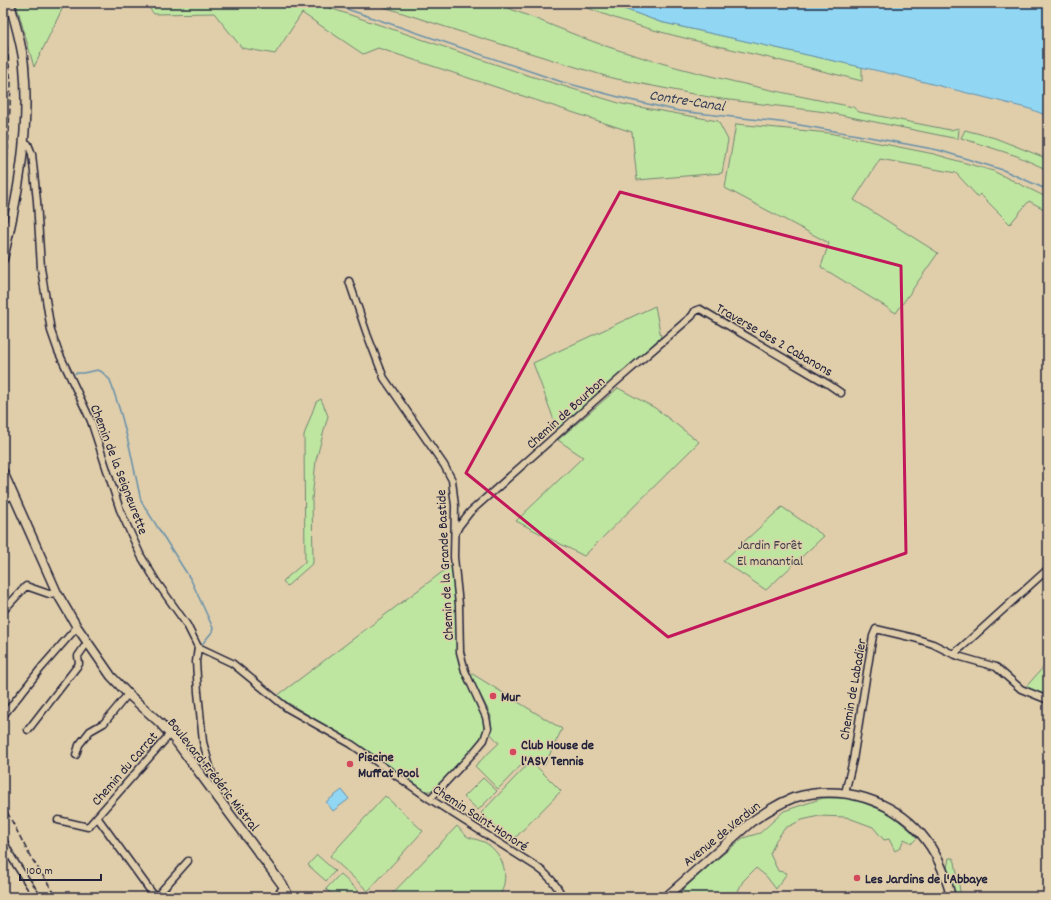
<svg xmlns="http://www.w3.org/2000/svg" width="1051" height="900" font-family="Dekko,sans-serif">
  <rect width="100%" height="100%" fill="#e0ceab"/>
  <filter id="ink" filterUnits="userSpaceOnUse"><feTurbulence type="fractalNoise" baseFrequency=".025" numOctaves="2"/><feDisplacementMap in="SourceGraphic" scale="8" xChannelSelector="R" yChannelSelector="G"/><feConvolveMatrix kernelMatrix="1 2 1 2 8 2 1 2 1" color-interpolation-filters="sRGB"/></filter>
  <g filter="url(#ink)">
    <path fill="#bfe6a1" stroke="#70846e" d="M16,3H65L34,67Z
      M145,3H315L527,75L622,104L718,121L728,140L722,173L637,180L632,132L378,48L363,54L302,13L275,54L242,48L214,13L154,14Z
      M372,3H499L513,10C548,23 582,39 618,50C695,75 774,91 853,107L859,112L950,130L959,128L958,139L826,112L714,98L612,78L458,31Z
      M576,3H608L660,22L862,67V81C819,70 775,59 731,49C679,37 626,25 576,3Z
      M736,124L829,133L934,154L993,171L1048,198V211L1029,201L1010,224L980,194L978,197L956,173L880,159L854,200L938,253L896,313L821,267L829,243L725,188Z
      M965,130L995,138L1048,159V170L1017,156L961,138Z
      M655,306L661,337L558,431L533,363Z
      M618,388L655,408L699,442L584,556L516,521L583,457L558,440Z
      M321,399L328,416L316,460L312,499L313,563L287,586L283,581L305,562L304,435L316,402Z
      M782,507L824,536L766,590L723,561Z
      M453,564L460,664L482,709L485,718L484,727L483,734L477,743L435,788L430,791H426L362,748L277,696Z
      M1048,662V699L1024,689Z
      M469,672L562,729L544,766L530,756L498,789L475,766L499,743L490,733L491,716Z
      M531,761L561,791L511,842L481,813Z
      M483,778L497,791L478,810L464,797Z
      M385,796L423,831L368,891L330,856Z
      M823,798H852L889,813L911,831L917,838L912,843L904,839L900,848L895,851L889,839L884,840L873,827L846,817L819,816L802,820L785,828L776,840L770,854L778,871L787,873L776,889L766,876L756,868L743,881L735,897H675L710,865L743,838L760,833L784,811Z
      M457,826C460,829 464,835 468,837C474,839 480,840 486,843C505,856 510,877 499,897H389Z
      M317,855L335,871L326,881L308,865Z
      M949,858H953L955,862L961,897H954L947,868Z
      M340,874L365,897H335L326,889Z"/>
    <path fill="#91d7f3" stroke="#658fa9" d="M608,3H1048V116L1030,109L901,76L660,22Z
      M342,790L349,799L333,811L326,802Z"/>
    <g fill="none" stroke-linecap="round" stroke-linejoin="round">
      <path stroke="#658fa9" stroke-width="1.5" d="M329,3L562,82L630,100L679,111L788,123L869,137L938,150L1003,170L1048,190
        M75,373H83L98,370L102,372L110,380L121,414L130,449L141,501L191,580L213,628L212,632L203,643"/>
      <g stroke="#22223b" stroke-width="9">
        <path id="street" d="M24,142L28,144L32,154L37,201L41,268L51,331L58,351L91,421L120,510L141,556L156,581L187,625L198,647L196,662L198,692L203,742L212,774L218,788L216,794
          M349,281L367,334L384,378L444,465L452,480L455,506L454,557L459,605L460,652L465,671L486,717L488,728L484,740L474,752L430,799
          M3,501L13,494
          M455,534L459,526L470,512L617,381L692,316L695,311L700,309L828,384L841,393
          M3,611L26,586L49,594L57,593
          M198,647L232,663L287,708L351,744L430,799L537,867C549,875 556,884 563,897
          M953,654L961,657L996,667L1021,689L1048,700
          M3,716L42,667L77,627
          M28,730L79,664L78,656L87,643
          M76,755L79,745L90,731L104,723L128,694
          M845,793L853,760L871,647L873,636L876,629L914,638L933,644L953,654L962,647L1048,569
          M97,817L155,897
          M58,820L88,827L170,734
          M3,840L12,858L37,897
          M156,897L188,861
          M275,897L284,887"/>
      </g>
      <g stroke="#22223b" stroke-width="11">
        <path id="secondary" d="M3,259C18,196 30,131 24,66C22,44 15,24 10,3
          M3,472L57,593L77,627L111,676L128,694L160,723L175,740L284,887L289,897
          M666,897L751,822C764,813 777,804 793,798C816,791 842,791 865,798C913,813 940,849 951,897"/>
      </g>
      <use href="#street" stroke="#e0ceab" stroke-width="6"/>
      <use href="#secondary" stroke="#e0ceab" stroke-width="8"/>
      <path stroke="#22223b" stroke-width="1.5" stroke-dasharray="6 3" stroke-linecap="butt" d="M3,10L11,83L8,151L3,193
        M3,804L30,856L57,897"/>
    </g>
  </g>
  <path fill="none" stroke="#c2185b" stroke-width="3" stroke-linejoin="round" d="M620,192L901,266L906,553L668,637L466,473Z"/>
  <g fill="#d1495b" stroke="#e0ceab" stroke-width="1.5">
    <circle cx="493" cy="696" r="4"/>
    <circle cx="513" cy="752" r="4"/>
    <circle cx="350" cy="764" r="4"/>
    <circle cx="857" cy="878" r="4"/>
  </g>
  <g text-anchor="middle" stroke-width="3" stroke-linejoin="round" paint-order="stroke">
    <g font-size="14" fill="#22223b" stroke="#e0ceab">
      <text transform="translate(775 339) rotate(30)" y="5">Traverse des 2 Cabanons</text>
      <text transform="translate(565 412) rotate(-42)" y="5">Chemin de Bourbon</text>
      <text transform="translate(120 469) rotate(69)" y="5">Chemin de la Seigneurette</text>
      <text transform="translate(444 565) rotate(-93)" y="5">Chemin de la Grande Bastide</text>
      <text transform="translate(852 689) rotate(-80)" y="5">Chemin de Labadier</text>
      <text transform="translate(124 768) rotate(-49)" y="5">Chemin du Carrat</text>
      <text transform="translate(214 774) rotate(52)" y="5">Boulevard Frédéric Mistral</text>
      <text transform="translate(481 817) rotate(33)" y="5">Chemin Saint-Honoré</text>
      <text transform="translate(721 833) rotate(-39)" y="5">Avenue de Verdun</text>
    </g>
    <g font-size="14" fill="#3a3f4a" stroke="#e0ceab">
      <text x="770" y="549">Jardin Forêt<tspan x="770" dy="16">El manantial</tspan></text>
    </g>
    <g font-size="14" font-weight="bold" fill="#22223b" stroke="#e0ceab" text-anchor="start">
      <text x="501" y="701">Mur</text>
      <text x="521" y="749">Club House de<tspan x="521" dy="16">l'ASV Tennis</tspan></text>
      <text x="358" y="761">Piscine<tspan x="358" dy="16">Muffat Pool</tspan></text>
      <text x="865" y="883">Les Jardins de l'Abbaye</text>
    </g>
    <g font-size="15" font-style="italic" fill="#333d57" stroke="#e0ceab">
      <text transform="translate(687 100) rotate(9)" y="5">Contre-Canal</text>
    </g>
  </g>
  <rect width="1051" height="900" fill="none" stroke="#e0ceab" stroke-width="16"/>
  <rect x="8" y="8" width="1035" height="884" fill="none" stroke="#22223b" stroke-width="1.5" filter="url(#ink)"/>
  <path d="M20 874v6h81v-6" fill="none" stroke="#22223b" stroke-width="2"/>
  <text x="26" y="874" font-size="12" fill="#22223b" stroke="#e0ceab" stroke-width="3" paint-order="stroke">100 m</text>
</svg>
